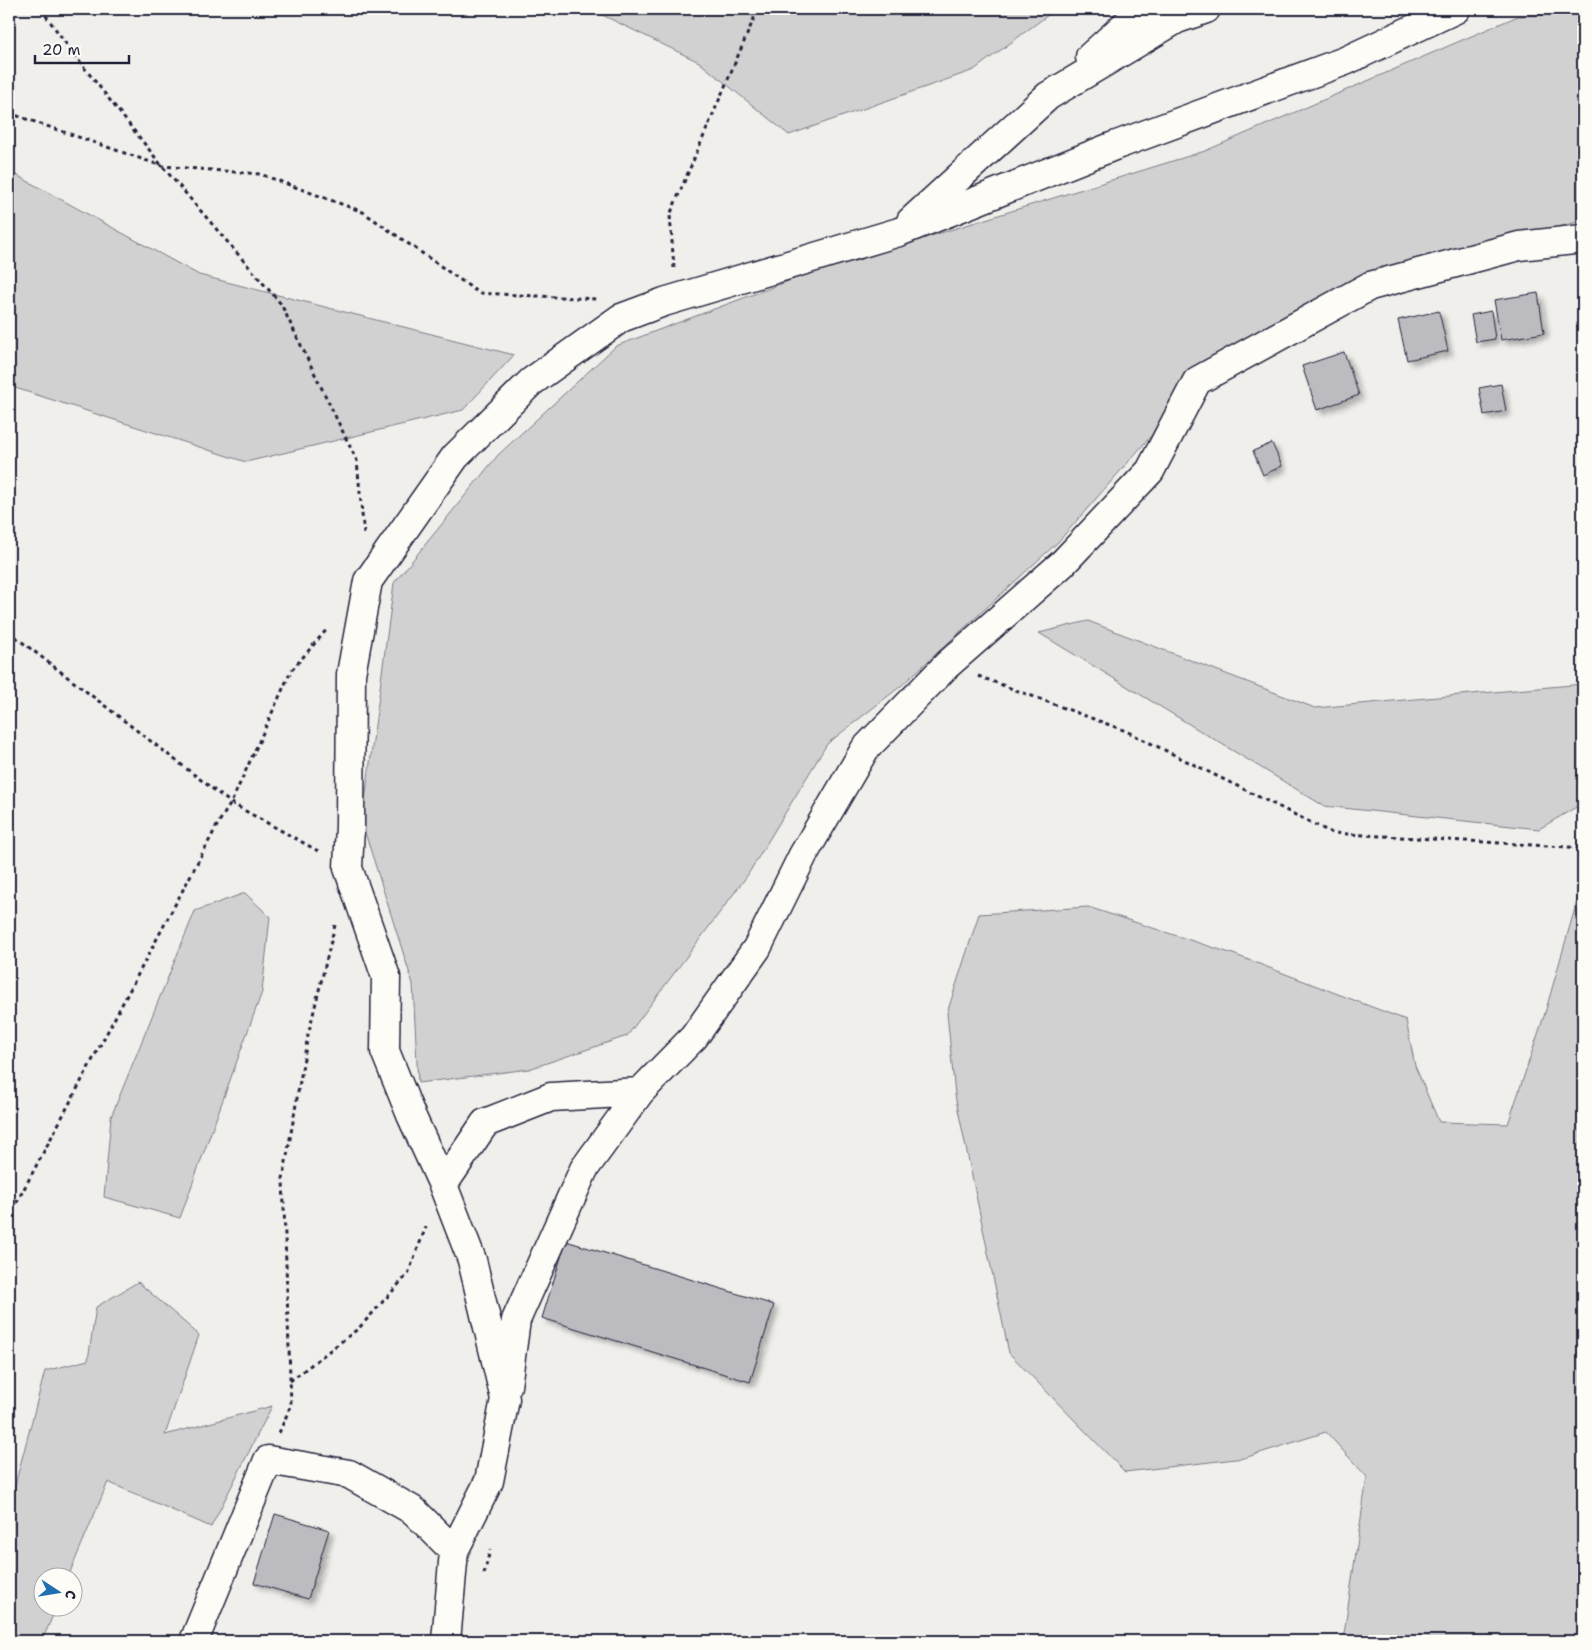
<svg xmlns="http://www.w3.org/2000/svg" width="1592" height="1650" font-family="'Shantell Sans',sans-serif">
  <defs>
    <filter id="shadow"><feDropShadow dx="4.5" dy="4.5" stdDeviation="2.5" flood-color="#0004"/></filter>
  </defs>
  <rect width="100%" height="100%" fill="#f0efec"/>
  <filter id="ink" filterUnits="userSpaceOnUse"><feTurbulence type="fractalNoise" baseFrequency=".02" numOctaves="2"/><feDisplacementMap in="SourceGraphic" scale="10" xChannelSelector="R" yChannelSelector="G"/><feConvolveMatrix kernelMatrix="1 2 1 2 8 2 1 2 1" color-interpolation-filters="sRGB"/></filter>
  <g filter="url(#ink)">
    <path fill="#d2d1d1" stroke="#7a7a86" d="M590,9H1056L974,70L789,135L699,62Z
      M1583,13V220L1370,286L1201,379L1058,542L901,686L827,744L747,876L627,1036L529,1069L418,1083L413,984L362,823L394,583L498,455L616,346L802,276L1205,151L1518,16Z
      M9,171L199,275L514,355L463,410L246,462L9,386Z
      M1088,621L1315,708L1583,684V803L1539,829L1324,806L1039,633Z
      M1583,880V1641H1343L1367,1477L1326,1432L1244,1458L1125,1472L1009,1353L955,1095L947,1013L979,914L1088,907L1233,954L1406,1020L1415,1066L1439,1122L1508,1124L1545,1013Z
      M245,893L270,917L262,992L180,1218L104,1197L111,1117L195,911Z
      M138,1282L199,1335L165,1435L272,1406L211,1527L108,1482L68,1577L42,1578V1608H56L42,1641H9V1508L45,1371L88,1360L96,1307Z"/>
    <path fill="#bcbcc0" stroke="#22223b" filter="url(#shadow)" d="M1538,293L1544,333L1501,340L1494,300Z
      M1439,311L1448,351L1407,360L1398,320Z
      M1491,311L1495,339L1476,342L1471,315Z
      M1344,352L1359,395L1317,410L1302,366Z
      M1501,384L1506,411L1484,415L1479,388Z
      M1272,443L1282,466L1263,475L1253,451Z
      M566,1241L774,1305L750,1382L542,1318Z
      M275,1514L329,1530L308,1599L254,1583Z"/>
    <g fill="none" stroke-linecap="round" stroke-linejoin="round">
      <g stroke="#22223b" stroke-width="31">
        <path id="minor" d="M1090,57L1143,9
          M911,221L1048,96L1177,19L1206,9
          M443,1185L485,1123L551,1097L640,1092L694,1037L757,948L803,855L865,749L947,665L1062,564L1150,471L1197,381L1370,286L1519,246L1583,239
          M507,1386L516,1320L584,1169L640,1092
          M194,1641L268,1460L349,1474L414,1511L454,1551
          M446,1641L454,1551L489,1481L505,1399L472,1260L443,1185L411,1115L385,1051L386,977L348,868L350,826L351,674L368,581L455,457L531,382L621,318L664,302L899,232L1114,146L1345,61L1456,9"/>
      </g>
      <path stroke="#22223b" stroke-width="3" stroke-dasharray="4 4" stroke-linecap="butt" d="M41,9L75,56L162,166L281,304L357,461L364,535
        M9,113L162,166L260,174L363,212L479,293L596,299
        M674,268L670,215L758,9
        M9,632L231,803L320,852
        M978,676L1126,731L1332,833L1583,848
        M9,1217L219,822L231,803L291,671L328,628
        M290,1381L359,1328L408,1274L426,1227
        M279,1433L291,1405L283,1179L308,1035L335,925
        M484,1574L490,1550"/>
      <use href="#minor" stroke="#fdfcf7" stroke-width="28"/>
    </g>
  </g>
  <rect width="1592" height="1650" fill="none" stroke="#fdfcf7" stroke-width="30"/>
  <rect x="15" y="15" width="1562" height="1620" fill="none" stroke="#22223b" stroke-width="2" filter="url(#ink)"/>
  <g transform="translate(58 1592) rotate(102)"><circle r="24" fill="#fdfcf7" stroke="#a5a5ac"/>
  <path d="M0-4L9 19L0 12L-9 19Z" fill="#1f6fb2"/>
  <text y="-8" font-size="14" font-weight="bold" text-anchor="middle" fill="#22223b">С</text>
  </g>
  <path d="M35 55v8h94v-8" fill="none" stroke="#22223b" stroke-width="2.5"/>
  <text x="42" y="55" font-size="15" fill="#22223b" stroke="#fdfcf7" stroke-width="4" paint-order="stroke">20 m</text>
</svg>
